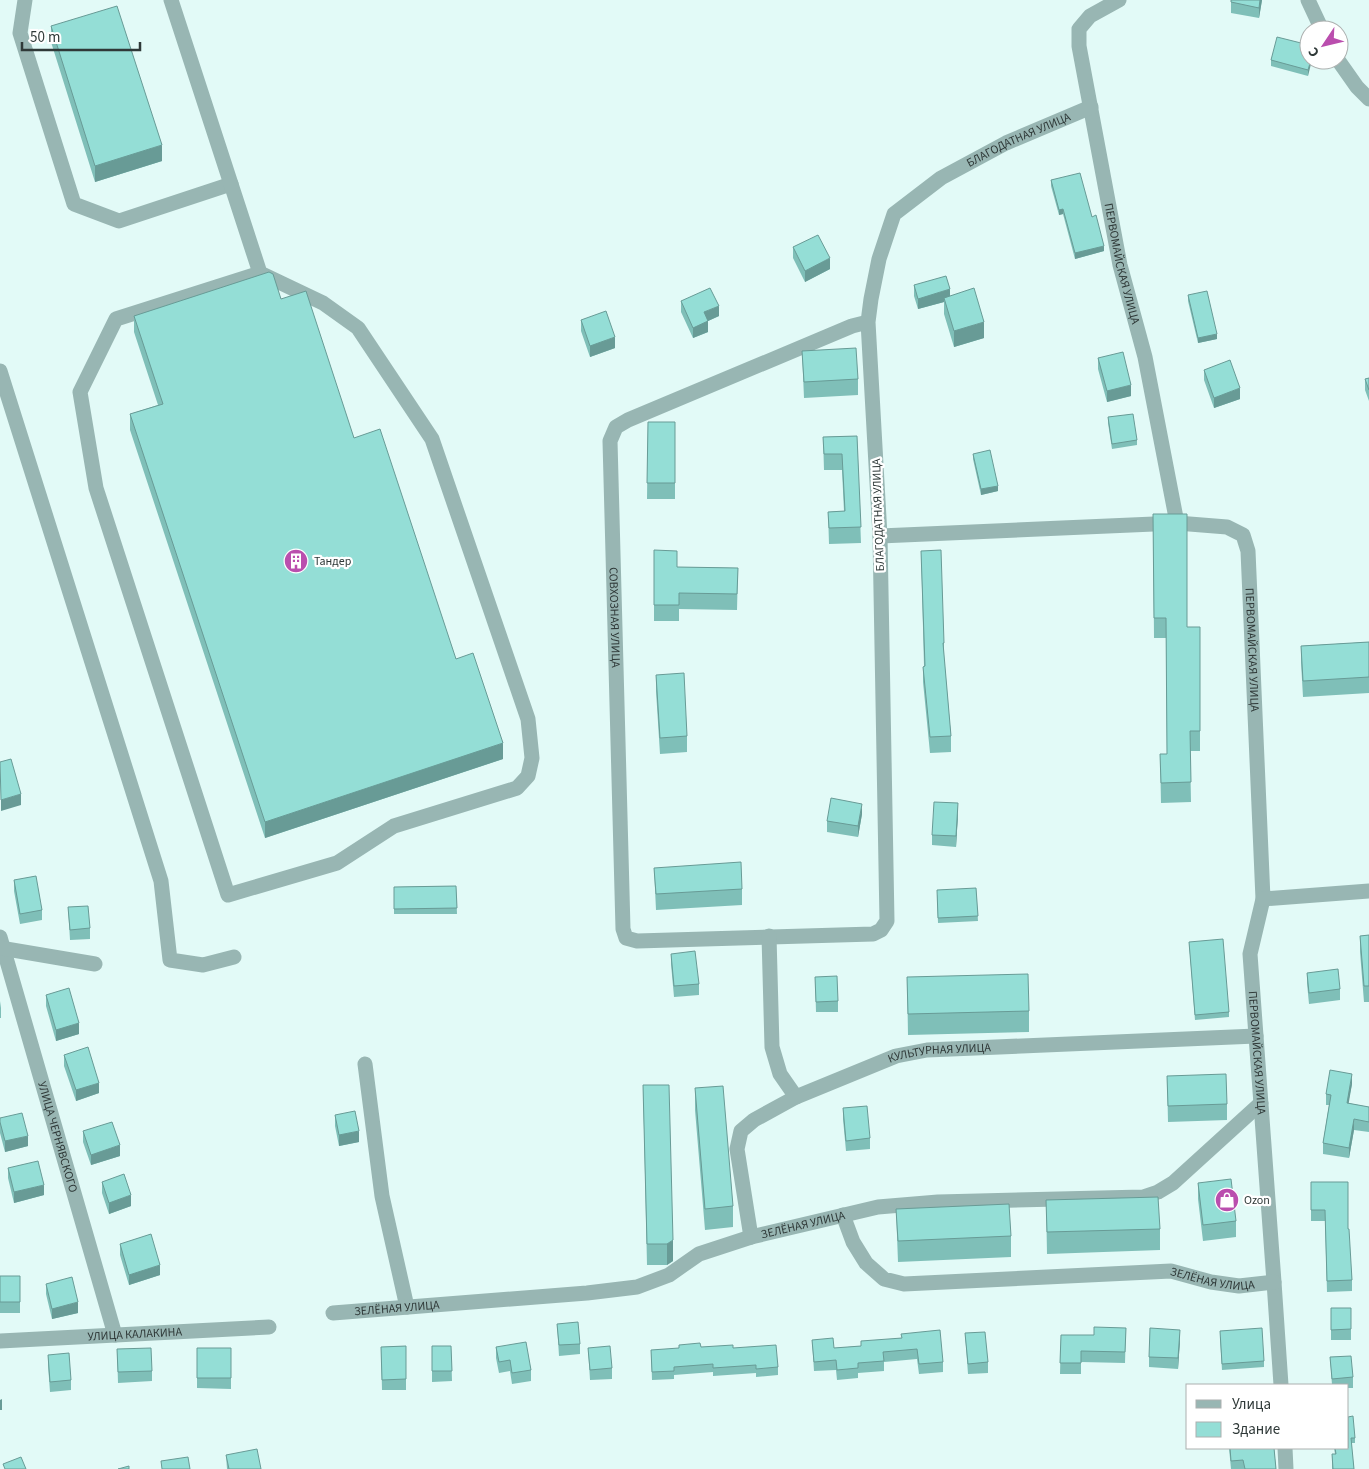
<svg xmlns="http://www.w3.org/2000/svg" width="1369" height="1469" font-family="'Source Sans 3',sans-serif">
  <rect width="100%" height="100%" fill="#e2faf7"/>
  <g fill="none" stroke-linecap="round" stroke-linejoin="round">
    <g stroke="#98b6b3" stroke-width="15">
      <path d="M25,0L20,33L74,204L119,221L231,184"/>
      <path d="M171,0L260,273L323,303L358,328L432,439L528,719L532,758L528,776L517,788L394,826L337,863L228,895L96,488L80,392L116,319L260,273"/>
      <path id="s1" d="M1119,0L1090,16L1079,29V46L1120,265L1145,357L1177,523"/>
      <path d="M1308,0L1322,30"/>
      <path d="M1338,60L1357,87L1369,99"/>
      <path id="s2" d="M868,322L852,326L628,420L616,427L610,441L623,929L626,938L637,941L873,934L881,930L887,921L880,536L868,322L871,299L879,259L894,214L941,178L1006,143L1091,107"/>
      <path d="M0,371L161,881L170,960L203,965L234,957"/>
      <path id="s3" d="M880,536L1177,523L1227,527L1243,535L1248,551L1263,899L1250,954L1274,1282L1281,1385"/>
      <path d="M1263,899L1369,891"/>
      <path d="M769,936L772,1047L780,1074L796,1097"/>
      <path id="s4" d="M0,937L115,1335"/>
      <path d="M0,948L95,964"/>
      <path d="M365,1064L382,1196L407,1307"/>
      <path id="s5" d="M843,1215L853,1242L866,1263L884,1279L904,1284L1171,1271L1211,1282L1239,1286L1274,1282"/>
      <path id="s6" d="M751,1237L737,1149L741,1131L754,1120L796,1097L896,1056L927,1050L1256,1036"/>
      <path id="s7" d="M333,1313L587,1293L637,1287L669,1275L699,1254L751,1237L878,1207L938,1202L1143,1197L1158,1192L1173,1183L1261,1103"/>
      <path id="s8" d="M0,1341L269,1327"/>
      <path d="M1285,1448L1286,1469"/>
    </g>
  </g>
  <path fill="#7fbfb8" d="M1262,0L1259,18L1231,13V2Z
    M51,26L162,161L95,182L51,42Z
    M1309,45L1308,76L1271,66V60Z
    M1051,180L1104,251L1075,259L1063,214L1059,215L1051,186Z
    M793,247L830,269L805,282L793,258Z
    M914,285L950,296L984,338L954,347L944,314V302L918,309L914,296Z
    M1188,295L1217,339L1198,343L1188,301Z
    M281,299L354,438L456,659L503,759L265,838L130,430V414L158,405L134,332V316Z
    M681,301L719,316L708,321V332L693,338L681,312Z
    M581,320L615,348L590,357L581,331Z
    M802,351L858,379V395L804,398Z
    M1098,358L1131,396L1107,402L1098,369Z
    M1204,370L1240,399L1214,408L1204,380Z
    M1369,378V401L1365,390V379Z
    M1108,417L1137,440V445L1112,449L1108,423Z
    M648,422H675V499H647Z
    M857,436L861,543L829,544L828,512L844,511L842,470H824L823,437Z
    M973,454L998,491L981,495L973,459Z
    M1153,514L1187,627H1200V751H1190L1191,802L1161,803L1160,754H1167L1166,638H1154Z
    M654,550L677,567L738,568L737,610L679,609V621H654Z
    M921,551L944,643V658L951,736V752L930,753L923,682V667L924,666Z
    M1369,642V693L1303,697L1301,662V646Z
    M656,675L687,736V752L660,754L656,691Z
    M862,814L858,837L827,832V821Z
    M958,814L956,847L932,845V835Z
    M654,868L742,889V905L656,910Z
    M14,880L42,910V920L20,924L14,891Z
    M456,886L457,914H394V887Z
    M976,888L978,921L938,923L937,895Z
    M68,907L90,928V939L70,940Z
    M1369,935V1002H1364L1360,952V936Z
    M1189,942L1229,1012V1017L1195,1020Z
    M671,954L699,984V995L674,997L671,964Z
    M1307,973L1340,989V1000L1309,1004L1307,983Z
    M815,977L838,1001V1012H816Z
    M907,977L1029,1011V1032L908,1035Z
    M46,995L79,1034L56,1041L46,1006Z
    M0,1001L1,1008V1018H0Z
    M64,1055L99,1093L76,1101L64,1066Z
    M1167,1076L1227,1104V1120L1168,1122Z
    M1352,1084L1348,1103L1369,1107V1132L1354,1130L1349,1158L1323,1154V1143L1329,1105H1326V1094Z
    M643,1085L673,1261L667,1265H647Z
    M695,1088L733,1206V1227L705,1230L695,1110Z
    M843,1108L870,1138V1149L846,1151L843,1119Z
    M335,1115L359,1142L339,1146L335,1126Z
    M0,1118L28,1146L5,1152L0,1133Z
    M83,1131L120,1156L91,1165L83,1142Z
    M8,1168L44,1195L14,1203L8,1178Z
    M102,1182L131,1206L109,1214L102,1193Z
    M1311,1182L1348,1229L1352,1280V1291L1327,1292L1325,1221H1311Z
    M1198,1183L1236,1221V1237L1203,1241L1198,1199Z
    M1046,1200L1160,1229V1250L1047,1254Z
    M896,1209L1011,1236V1257L898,1262Z
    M120,1244L160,1275L129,1285L120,1255Z
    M0,1276H20V1313H0Z
    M46,1284L78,1313L52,1319L46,1294Z
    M1331,1308H1351V1340H1331Z
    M557,1324L580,1344V1354L559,1356Z
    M1126,1328L1125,1363L1081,1362V1374H1060L1061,1335H1094Z
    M965,1333L988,1362V1373L968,1374Z
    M1220,1337L1264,1361V1367L1222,1370Z
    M901,1338L943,1362V1372L919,1374L917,1359L884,1362V1371L858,1373V1378L837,1380L836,1370L814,1371L812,1340L834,1348L861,1346Z
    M1180,1340L1178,1369L1149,1367V1357Z
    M406,1346V1390H382L381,1347Z
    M432,1346H451L452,1381L432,1382Z
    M496,1347L531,1370V1381L512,1384L510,1371L499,1373L496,1358Z
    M197,1348H231V1389L197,1388Z
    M588,1348L612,1368V1379L590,1380Z
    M733,1348L778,1367V1375L756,1377V1373L713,1376V1372L674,1375V1379L652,1380L651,1350Z
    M117,1349L152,1371V1381L118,1383Z
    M48,1355L71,1380V1390L50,1392L48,1365Z
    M1330,1357L1353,1377V1388H1348V1385H1332Z
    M1348,1417L1355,1438V1443H1351L1354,1469H1332V1454H1335L1334,1448H1348Z
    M1229,1448H1274L1276,1469H1231Z
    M226,1455L261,1469H227Z"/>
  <path fill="#689b96" d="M1260,0H1262L1259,18V8Z
    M1311,60H1312L1308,76V70Z
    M162,145V161L95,182V166Z
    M1063,209V214L1059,215V210Z
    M1104,246V251L1075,259V253Z
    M830,258V269L805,282V271Z
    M950,289V300L944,298V302L918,309V299Z
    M719,306V316L708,321V332L693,338V328L704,312Z
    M984,322V338L954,347V331Z
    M1217,334V339L1198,343V338Z
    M615,337V348L590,357V346Z
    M1131,385V396L1107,402V391Z
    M1240,388V399L1214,408V398Z
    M998,486V491L981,495V489Z
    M503,743V759L265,838V822Z
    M21,794V805L1,811V800Z
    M958,803V814L956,847V836Z
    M862,804V814L858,837V826Z
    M79,1023V1034L56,1041V1030Z
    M1352,1074V1084L1347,1113V1103Z
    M99,1083V1093L76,1101V1090Z
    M1354,1119V1130L1349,1158V1148Z
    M359,1131V1142L339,1146V1135Z
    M28,1136V1146L5,1152V1141Z
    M120,1145V1156L91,1165V1155Z
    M44,1185V1195L14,1203V1192Z
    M131,1195V1206L109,1214V1203Z
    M673,1240V1261L667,1265V1244Z
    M160,1265V1275L129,1285V1275Z
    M78,1302V1313L52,1319V1309Z
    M1180,1330V1340L1178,1369V1358Z
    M2,1399V1410H0V1400Z"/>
  <path fill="#94ded6" stroke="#689b96" d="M1231,0H1260L1259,8L1231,2Z
    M117,6L162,145L95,166L51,26Z
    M1277,37L1309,45V60H1311L1308,70L1271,60Z
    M1080,173L1092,217L1096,215L1104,246L1075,253L1063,209L1059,210L1051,180Z
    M818,235L830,258L805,271L793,247Z
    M269,272L273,274L281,299L306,291L354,438L380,429L456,659L473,653L503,743L265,822L130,414L163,404L134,316Z
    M946,276L950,289L918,299L914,285Z
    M710,288L719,306L704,312L708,321L693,328L681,301Z
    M974,288L984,322L954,331L944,298Z
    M1207,291L1217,334L1198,338L1188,295Z
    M606,311L615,337L590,346L581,320Z
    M856,348L858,379L804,382L802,351Z
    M1123,352L1131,385L1107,391L1098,358Z
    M1230,360L1240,388L1214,398L1204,370Z
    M1369,378V390L1365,379Z
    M1133,414L1137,440L1112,444L1108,417Z
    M648,422H675V483H647Z
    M857,436L861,527L829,528L828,512L845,511L842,454H824L823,437Z
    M990,450L998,486L981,489L973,454Z
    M1153,514H1187V627H1200V731H1190L1191,782L1161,783L1160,754H1167L1166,618H1154Z
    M654,550L677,551V567L738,568L737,594L679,593V605H654Z
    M941,550L944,643H943L951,736L930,737L923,667L925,666L921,551Z
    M1369,642V677L1303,681L1301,646Z
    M684,673L687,736L660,738L656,675Z
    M11,759L21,794L1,800L0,762Z
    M831,798L862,804L858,826L827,821Z
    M934,802L958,803L956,836L932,835Z
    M741,862L742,889L656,894L654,868Z
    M36,876L42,910L20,914L14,880Z
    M456,886L457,908L394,909V887Z
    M976,888L978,916L938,918L937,890Z
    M88,906L90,928L70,930L68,907Z
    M1369,935V986H1364L1360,936Z
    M1223,939L1229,1012L1195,1015L1189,942Z
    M695,951L699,984L674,986L671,954Z
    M1338,969L1340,989L1309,993L1307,973Z
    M1028,974L1029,1011L908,1014L907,977Z
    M837,976L838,1001L816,1002L815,977Z
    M69,988L79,1023L56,1030L46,995Z
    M88,1047L99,1083L76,1090L64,1055Z
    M1330,1070L1352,1074L1347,1103L1369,1107V1122L1354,1119L1349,1148L1323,1143L1331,1095L1326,1094Z
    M1226,1074L1227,1104L1168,1106L1167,1076Z
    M643,1085H669L673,1240L667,1244H647Z
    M723,1086L733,1206L705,1209L695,1088Z
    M867,1106L870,1138L846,1141L843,1108Z
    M355,1111L359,1131L339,1135L335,1115Z
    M22,1113L28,1136L5,1141L0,1122V1118Z
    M112,1122L120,1145L91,1155L83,1131Z
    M38,1161L44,1185L14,1192L8,1168Z
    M124,1174L131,1195L109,1203L102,1182Z
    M1231,1179L1236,1221L1203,1225L1198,1183Z
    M1311,1182H1348V1229H1349L1352,1280L1327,1281L1325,1210H1311Z
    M1158,1197L1160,1229L1047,1232L1046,1200Z
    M1009,1204L1011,1236L898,1241L896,1209Z
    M151,1234L160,1265L129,1275L120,1244Z
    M0,1276H20V1302H0Z
    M72,1277L78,1302L52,1309L46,1284Z
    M1331,1308H1351V1329L1331,1330Z
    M578,1322L580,1344L559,1345L557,1324Z
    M1094,1327L1126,1328L1125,1352L1081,1351V1363H1060L1061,1335H1094Z
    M1150,1328L1180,1330L1178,1358L1149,1357Z
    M1262,1328L1264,1361L1222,1364L1220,1331Z
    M940,1330L943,1362L919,1364L917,1349L883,1352L884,1361L858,1363V1368L837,1370L836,1360L814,1362L812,1340L833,1338L834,1348L861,1346V1341L902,1338L901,1334Z
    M985,1332L988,1362L968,1364L965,1333Z
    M526,1342L531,1370L512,1373L510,1360L499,1362L496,1347Z
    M700,1343L701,1347L733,1345V1348L776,1345L778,1367L756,1369V1365L713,1368V1364L674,1367V1371L652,1372L651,1350L679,1348V1345Z
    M406,1346V1379L382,1380L381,1347Z
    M432,1346H451L452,1371H432Z
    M610,1346L612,1368L590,1370L588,1348Z
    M151,1348L152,1371L118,1372L117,1349Z
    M197,1348H231V1378H197Z
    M69,1353L71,1380L50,1382L48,1355Z
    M1351,1356L1353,1377L1332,1379L1330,1357Z
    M1353,1416L1355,1438H1351L1354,1469H1333L1332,1454H1336L1335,1448H1348V1417Z
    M1230,1448H1274L1276,1469H1245L1243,1460L1231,1461Z
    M257,1449L261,1469H229L226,1455Z
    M21,1457L26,1469H5L3,1464Z
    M188,1457L190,1469H162L161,1461Z
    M129,1466V1469H118Z"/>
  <defs>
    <g id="building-disc" transform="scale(1.25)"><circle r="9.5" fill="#ba4eae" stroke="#fff"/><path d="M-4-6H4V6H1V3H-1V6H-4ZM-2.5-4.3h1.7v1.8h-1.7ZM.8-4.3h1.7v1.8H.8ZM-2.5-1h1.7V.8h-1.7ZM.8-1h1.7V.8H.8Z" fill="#fff"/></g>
    <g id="shop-disc" transform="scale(1.25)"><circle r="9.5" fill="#ba4eae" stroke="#fff"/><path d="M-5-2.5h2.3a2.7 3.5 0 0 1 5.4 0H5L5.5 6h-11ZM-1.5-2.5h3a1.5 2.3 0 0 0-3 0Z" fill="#fff"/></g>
  </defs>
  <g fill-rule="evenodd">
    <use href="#building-disc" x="296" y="561"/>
    <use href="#shop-disc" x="1227" y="1200"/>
  </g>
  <g text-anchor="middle" stroke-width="4.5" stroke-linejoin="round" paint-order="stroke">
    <g font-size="12" fill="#2f3938" stroke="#fff">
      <text dy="4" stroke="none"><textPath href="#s2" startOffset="1910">БЛАГОДАТНАЯ УЛИЦА</textPath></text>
      <text dy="4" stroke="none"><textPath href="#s1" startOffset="289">ПЕРВОМАЙСКАЯ УЛИЦА</textPath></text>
      <text transform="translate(878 515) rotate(-92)" y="4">БЛАГОДАТНАЯ УЛИЦА</text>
      <text dy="4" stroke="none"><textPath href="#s2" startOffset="465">СОВХОЗНАЯ УЛИЦА</textPath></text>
      <text dy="4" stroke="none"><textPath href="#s3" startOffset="481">ПЕРВОМАЙСКАЯ УЛИЦА</textPath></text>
      <text dy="4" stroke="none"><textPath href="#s3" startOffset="886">ПЕРВОМАЙСКАЯ УЛИЦА</textPath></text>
      <text dy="4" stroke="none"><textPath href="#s6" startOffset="324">КУЛЬТУРНАЯ УЛИЦА</textPath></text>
      <text dy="4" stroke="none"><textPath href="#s4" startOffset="208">УЛИЦА ЧЕРНЯВСКОГО</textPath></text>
      <text dy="4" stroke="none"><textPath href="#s7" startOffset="484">ЗЕЛЁНАЯ УЛИЦА</textPath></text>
      <text dy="4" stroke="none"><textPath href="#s5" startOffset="408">ЗЕЛЁНАЯ УЛИЦА</textPath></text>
      <text dy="4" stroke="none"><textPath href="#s7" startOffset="64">ЗЕЛЁНАЯ УЛИЦА</textPath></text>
      <text dy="4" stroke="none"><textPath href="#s8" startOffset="135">УЛИЦА КАЛАКИНА</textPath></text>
    </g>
    <g font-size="12" fill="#2f3938" stroke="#fff" text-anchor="start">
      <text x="314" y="565">Тандер</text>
      <text x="1244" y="1204">Ozon</text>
    </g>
  </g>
  <rect x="1186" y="1384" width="162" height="65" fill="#ffffff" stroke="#acb0af"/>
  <rect x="1196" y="1400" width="25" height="8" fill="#98b6b3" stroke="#acb0af"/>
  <text x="1232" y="1409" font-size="15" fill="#2f3938">Улица</text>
  <rect x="1196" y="1422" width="25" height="15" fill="#94ded6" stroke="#acb0af"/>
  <text x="1232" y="1434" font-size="15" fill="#2f3938">Здание</text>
  <g transform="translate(1324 45) rotate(235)"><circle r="24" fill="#ffffff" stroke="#acb0af"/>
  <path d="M0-4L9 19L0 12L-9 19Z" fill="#ba4eae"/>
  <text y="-8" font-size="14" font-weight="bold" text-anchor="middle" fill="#2f3938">С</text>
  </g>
  <path d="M22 42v8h118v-8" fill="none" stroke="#2f3938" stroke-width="2.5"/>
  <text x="30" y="42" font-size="15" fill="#2f3938" stroke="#ffffff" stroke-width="4" paint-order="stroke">50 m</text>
</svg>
